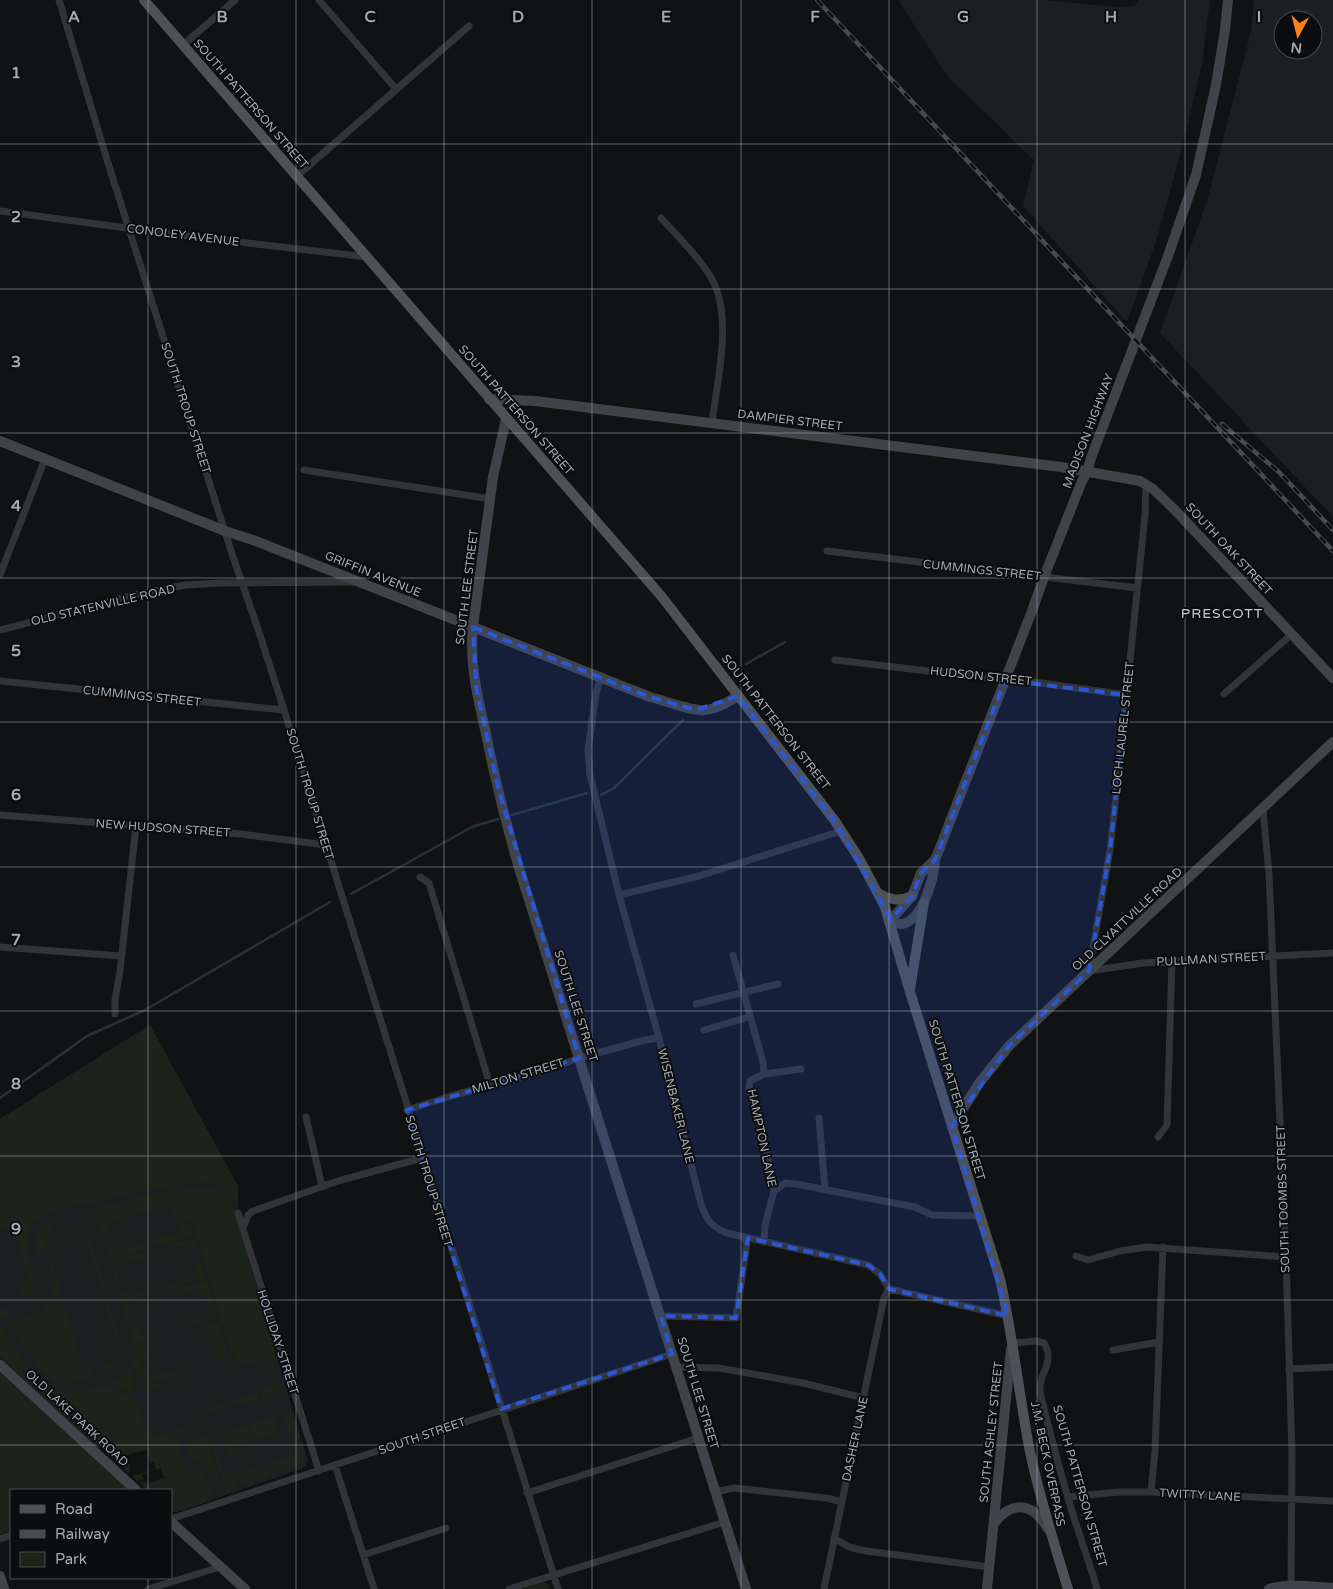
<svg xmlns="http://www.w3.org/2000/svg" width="1333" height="1589" font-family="'Varela Round',sans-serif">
  <rect width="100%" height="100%" fill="#111213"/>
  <path fill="#1d1e20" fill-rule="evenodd" d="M898,0H1044L1116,7L1134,6L1139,0H1210L1202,64L1184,140L1157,239L1127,322L1023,206L1034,160L948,77Z
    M1254,0H1333V517L1160,333L1207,201L1251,32ZM1283,20H1313V50H1283Z
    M150,1025L238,1186V1213L236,1217L308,1462L307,1465L301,1469L177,1512H171V1490H144L185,1475L140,1431L98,1448L0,1359V1119Z"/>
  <path fill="#1c231b" d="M150,1025L238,1186V1206C234,1199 231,1188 223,1185C201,1174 111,1199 86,1205L85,1203C71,1207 53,1210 40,1217C36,1219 32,1224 30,1228C16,1255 52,1276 21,1298L19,1289L22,1288L21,1283L28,1280L18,1241L14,1242L10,1227L0,1230V1119Z
    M211,1187L223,1192L233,1205L278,1360L275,1366L269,1365L267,1359L228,1369L227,1367H230L231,1362L236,1360V1356L231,1352L192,1220L176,1224L175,1222L180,1220L178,1214L174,1215L170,1205L108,1223L111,1233L104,1236L105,1242L113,1240L114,1243L105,1245L98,1224L87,1212L92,1209L157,1193Z
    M63,1222L70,1223L74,1228L90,1283L88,1284L72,1230L66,1231L61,1228V1224Z
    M190,1223L193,1235L178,1239L169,1244L150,1246L149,1242L178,1233L177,1226Z
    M45,1224L50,1226L53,1231L51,1235L45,1238L56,1277L53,1278L48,1255L41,1257L38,1256C34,1244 33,1231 45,1224Z
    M87,1235L90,1236L121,1345L120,1349L118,1346L86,1237Z
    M194,1238L199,1253L187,1250L186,1246L179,1248V1246L152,1254L151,1251L170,1247L180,1242Z
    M143,1243L144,1248L132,1254L109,1259L105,1247L114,1244L117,1251Z
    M146,1252V1257L122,1264V1268L116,1270L118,1278L115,1279L110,1262Z
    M201,1261L206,1279L192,1282H186L174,1288L163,1291L162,1286L195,1276L194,1272L197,1270V1265Z
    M57,1279L62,1298L51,1299L55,1280Z
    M207,1281L214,1305L205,1307L204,1305L209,1303L207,1297L202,1298L198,1288L165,1298L164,1295L187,1285H195Z
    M120,1285L122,1292L128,1290L130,1295L156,1287L157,1292L144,1294L133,1301L122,1304L117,1286Z
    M94,1297L113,1363V1369L105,1371L102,1368L103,1365L110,1362L92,1298Z
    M159,1297L160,1300L133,1307L136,1317L128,1320L130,1326L138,1324L139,1327L129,1329L123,1307L134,1304L146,1298Z
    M63,1300L83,1370L91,1369L94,1372L92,1376C83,1379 73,1383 65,1384C43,1384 16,1335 5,1318L0,1315V1307L8,1311V1322C26,1321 38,1314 49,1301L55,1302Z
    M214,1307L218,1319L195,1326L194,1324L188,1326L187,1322L207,1316L205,1309Z
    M219,1322L225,1345L213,1348L212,1346L217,1345L215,1338L210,1339L207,1329L197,1332L196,1329Z
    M0,1325C16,1348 40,1399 74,1390L56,1406L0,1356Z
    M139,1328L142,1335L156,1331L153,1338L133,1344L130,1331Z
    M154,1341L158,1343L145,1347L148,1358L140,1360L142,1367L150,1364L145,1377L137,1376L133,1363L135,1358L134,1347Z
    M226,1347L228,1352L225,1358L216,1361L213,1350Z
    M180,1368L182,1372C168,1379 162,1383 147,1378Z
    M130,1369L135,1385L131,1393L111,1382L120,1378Z
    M0,1371L130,1490H11V1531L0,1534Z
    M183,1377L185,1380L145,1392L144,1389L142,1390L139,1382L143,1379L160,1385Z
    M278,1383L281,1397L263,1403L259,1389Z
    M105,1384L134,1399L133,1402L138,1405L146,1431L150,1430L152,1437L191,1426C182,1436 172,1450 186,1463C191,1468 198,1470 202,1474C207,1479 210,1485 212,1491L207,1502L177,1512H171V1490H144L146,1489L140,1483L145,1481L146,1484L164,1478L161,1468L142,1474L144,1479L137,1481L132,1476L156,1469L154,1462L150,1463L147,1450L127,1455L130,1468L129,1473L58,1408L73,1394Z
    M258,1392L260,1399L205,1414L204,1409Z
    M287,1412L291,1416L304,1455V1464L242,1486L237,1478L222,1480L209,1438L210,1435L213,1437L224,1476L295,1455L284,1417V1414Z
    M271,1417L275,1419L281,1439L280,1442H276L273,1434L253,1440L249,1426L251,1423Z
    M244,1425L247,1426L251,1441L231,1446L233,1455L229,1456L227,1454L222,1432Z
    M204,1436L207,1438L219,1480L224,1482L235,1479L238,1488L228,1491L224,1489L221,1490L213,1474L206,1467L190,1456L189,1448L191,1441Z
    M544,1582L548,1584L550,1589H523Z"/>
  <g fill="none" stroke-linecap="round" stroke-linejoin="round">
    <path stroke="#273437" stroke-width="2.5" d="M746,664L785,642
      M601,795L614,788L683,720
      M512,815L587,793
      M351,894L472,827L498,819
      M0,1098L87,1036L145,1010L330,902"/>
    <path stroke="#323438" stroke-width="7" d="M59,0L108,163L232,554L258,629L284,710L558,1589
      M319,0L396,89
      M183,45L235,0
      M297,176L469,26
      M0,211L171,234L367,257
      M661,218C676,235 705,263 714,283C732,321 717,382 712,423
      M304,470L491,499
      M1146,484L1145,515L1115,806L1110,850L1089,971L1143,963L1333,953
      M827,551L1137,588
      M0,575L45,459
      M0,630L134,595L185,585L221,583L354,582
      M835,660L1005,680L1034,682L1127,695
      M601,677L596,693L588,750L590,775L619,895L659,1038L701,1204C707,1220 710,1226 727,1233L868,1265L880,1274L889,1289L1008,1316
      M0,681L284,710
      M1224,694L1292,634
      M1263,809L1269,874L1286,1257L1292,1453L1291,1588
      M0,815L240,834L326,845
      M420,877L429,883L490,1085
      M619,895L699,876L841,831
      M0,947L121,956
      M733,955L763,1062L764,1074
      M696,1004L778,984
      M115,1014V1000L120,971L136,826
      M704,1030L749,1017
      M407,1110L451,1096L546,1070L579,1058L645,1040L659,1038
      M306,1117L322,1186
      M819,1118L825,1189
      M1158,1137L1167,1125L1172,961
      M774,1191L785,1183L796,1184L915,1207L932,1215L980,1216
      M238,1213L319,1471
      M243,1228L248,1215L253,1211L338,1181L422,1158
      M764,1242L765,1225L774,1191L762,1126L749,1089L750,1081L764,1074L801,1069
      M1076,1256L1088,1260L1120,1251L1147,1247L1286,1257
      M661,1316L736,1318L747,1244L744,1237
      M1012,1343L1036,1341L1044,1343C1057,1365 1035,1374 1041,1397C1052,1441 1063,1484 1077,1527C1084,1548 1091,1568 1097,1589
      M1113,1350L1159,1342
      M676,1367L719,1368L803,1383L864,1398
      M1289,1369L1333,1367
      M335,1465L374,1589
      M715,1492L734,1488L826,1498L842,1502
      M1151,1492L1155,1451L1163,1247
      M527,1493L698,1438
      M1068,1497L1119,1492H1151L1333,1501
      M171,1519L672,1354
      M834,1538L849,1547L866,1551L990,1567
      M0,1539L11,1535
      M363,1555L446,1528
      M148,1589L220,1567
      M509,1589L725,1522
      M824,1589L884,1298L889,1289"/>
    <path stroke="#404448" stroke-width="10" d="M489,399L535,401L1061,467L1140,481L1153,489L1174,509L1333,678
      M506,419L493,477L473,627C469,664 478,698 486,734C495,779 506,824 519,868L746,1589
      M0,441L225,531L253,540L650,697C663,700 693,712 705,710C717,709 728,702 738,696
      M889,922C893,923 897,924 901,924C923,922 934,877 935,860L1032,611L1044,577L1082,481L1087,472L1091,458L1168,256L1196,175L1216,85L1225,30L1228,0
      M889,922L912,896L921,873L935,860
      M952,1126L980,1082L1009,1046L1333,742
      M0,1365L136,1490
      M171,1522L245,1589
      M995,1522C1014,1499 1034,1504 1048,1529
      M0,1576L4,1589
      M987,1589L1011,1349
      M1269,1589C1289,1583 1312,1587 1333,1588"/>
    <path stroke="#4e5257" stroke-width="10" d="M144,0L662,597L835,821L860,860L885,907L910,992L1000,1279C1013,1336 1019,1395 1030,1452C1040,1498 1054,1544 1068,1589
      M878,893C890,900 899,902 912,896
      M910,989L924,903"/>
    <g stroke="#474b4f" stroke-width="4.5">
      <path id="rail" d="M817,0L1333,551
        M1222,424L1279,472L1333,530"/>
    </g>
    <use href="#rail" stroke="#0c0d0e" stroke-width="2.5" stroke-dasharray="8" stroke-linecap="butt"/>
  </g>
  <path fill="#2a57d4" fill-opacity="0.2" stroke="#2a57d4" stroke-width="4" stroke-dasharray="10 6" stroke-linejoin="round" d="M473,627L650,697L696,710L738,696L835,821L891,919L912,896L921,873L935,860L1005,680L1127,695L1110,850L1089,971L1009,1046L952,1126L1008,1316L889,1289L880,1274L868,1265L748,1238L736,1318L661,1316L672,1354L501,1409L407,1110L579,1058L499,791L476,687Z"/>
  <path fill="none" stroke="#a2acb4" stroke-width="1" stroke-opacity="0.55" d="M148,0V1490M296,0V1589M444,0V1589M592,0V1589M741,0V1589M889,0V1589M1037,0V1589M1185,0V1589M0,144H1333M0,289H1333M0,433H1333M0,578H1333M0,722H1333M0,867H1333M0,1011H1333M0,1156H1333M0,1300H1333M0,1445H1333M148,1578V1589"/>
  <g text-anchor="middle" stroke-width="4" stroke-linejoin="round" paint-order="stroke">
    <g font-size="12" fill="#a2acb4" stroke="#0c0d0e">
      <text transform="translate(251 104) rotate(49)" y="4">SOUTH PATTERSON STREET</text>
      <text transform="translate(183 235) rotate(7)" y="4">CONOLEY AVENUE</text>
      <text transform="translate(186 408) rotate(72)" y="4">SOUTH TROUP STREET</text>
      <text transform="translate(516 410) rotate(49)" y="4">SOUTH PATTERSON STREET</text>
      <text transform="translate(790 420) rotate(7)" y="4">DAMPIER STREET</text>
      <text transform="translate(1088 431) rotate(-69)" y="4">MADISON HIGHWAY</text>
      <text transform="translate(1229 549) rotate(47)" y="4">SOUTH OAK STREET</text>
      <text transform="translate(982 570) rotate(6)" y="4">CUMMINGS STREET</text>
      <text transform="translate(373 574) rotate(22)" y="4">GRIFFIN AVENUE</text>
      <text transform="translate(467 587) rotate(-83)" y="4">SOUTH LEE STREET</text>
      <text transform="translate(103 605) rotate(-13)" y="4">OLD STATENVILLE ROAD</text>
      <text transform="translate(981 676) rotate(6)" y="4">HUDSON STREET</text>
      <text transform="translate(142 696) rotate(6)" y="4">CUMMINGS STREET</text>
      <text transform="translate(776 722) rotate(52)" y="4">SOUTH PATTERSON STREET</text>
      <text transform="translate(1123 728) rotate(-84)" y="4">LOCH LAUREL STREET</text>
      <text transform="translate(310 794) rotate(73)" y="4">SOUTH TROUP STREET</text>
      <text transform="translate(163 828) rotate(4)" y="4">NEW HUDSON STREET</text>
      <text transform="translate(1127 919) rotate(-43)" y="4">OLD CLYATTVILLE ROAD</text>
      <text transform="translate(1211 959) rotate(-3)" y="4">PULLMAN STREET</text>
      <text transform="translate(576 1006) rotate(72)" y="4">SOUTH LEE STREET</text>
      <text transform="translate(518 1076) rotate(-17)" y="4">MILTON STREET</text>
      <text transform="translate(957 1100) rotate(73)" y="4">SOUTH PATTERSON STREET</text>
      <text transform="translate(676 1106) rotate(76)" y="4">WISENBAKER LANE</text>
      <text transform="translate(762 1138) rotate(78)" y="4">HAMPTON LANE</text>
      <text transform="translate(429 1181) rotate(73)" y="4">SOUTH TROUP STREET</text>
      <text transform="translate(1283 1199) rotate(-92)" y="4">SOUTH TOOMBS STREET</text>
      <text transform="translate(278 1342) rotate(72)" y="4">HOLLIDAY STREET</text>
      <text transform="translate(698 1393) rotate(73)" y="4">SOUTH LEE STREET</text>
      <text transform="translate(77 1418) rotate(43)" y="4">OLD LAKE PARK ROAD</text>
      <text transform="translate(991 1432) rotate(-84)" y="4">SOUTH ASHLEY STREET</text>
      <text transform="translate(422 1436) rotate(-19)" y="4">SOUTH STREET</text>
      <text transform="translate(855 1439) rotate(-78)" y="4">DASHER LANE</text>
      <text transform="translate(1048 1464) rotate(78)" y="4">J.M. BECK OVERPASS</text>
      <text transform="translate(1080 1486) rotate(74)" y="4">SOUTH PATTERSON STREET</text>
      <text transform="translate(1200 1495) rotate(3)" y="4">TWITTY LANE</text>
    </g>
    <g font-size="14" letter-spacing="1" fill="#c3c9d0" stroke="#0c0d0e">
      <text x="1222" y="618">PRESCOTT</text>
    </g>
  </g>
  <g font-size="16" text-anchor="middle" font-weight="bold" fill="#a2acb4" stroke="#0c0d0e" stroke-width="4" stroke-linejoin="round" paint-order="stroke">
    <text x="74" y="22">A</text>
    <text x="222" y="22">B</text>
    <text x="370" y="22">C</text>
    <text x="518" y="22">D</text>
    <text x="666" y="22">E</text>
    <text x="815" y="22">F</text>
    <text x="963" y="22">G</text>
    <text x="1111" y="22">H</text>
    <text x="1259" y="22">I</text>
    <text x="16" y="78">1</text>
    <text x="16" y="222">2</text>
    <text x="16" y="367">3</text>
    <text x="16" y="511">4</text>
    <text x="16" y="656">5</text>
    <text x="16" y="800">6</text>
    <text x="16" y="945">7</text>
    <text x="16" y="1089">8</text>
    <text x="16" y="1234">9</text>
  </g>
  <rect x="10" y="1489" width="162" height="90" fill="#0c0d0e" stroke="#484d50"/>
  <rect x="20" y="1505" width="25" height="8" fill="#4e5257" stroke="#484d50"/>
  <text x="55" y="1514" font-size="15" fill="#a2acb4">Road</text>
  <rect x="20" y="1530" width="25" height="8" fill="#474b4f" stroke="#484d50"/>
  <text x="55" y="1539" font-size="15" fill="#a2acb4">Railway</text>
  <rect x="20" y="1552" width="25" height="15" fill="#1c231b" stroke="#484d50"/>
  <text x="55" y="1564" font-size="15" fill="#a2acb4">Park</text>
  <g transform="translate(1298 35) rotate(187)"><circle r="24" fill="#0c0d0e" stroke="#484d50"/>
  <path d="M0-4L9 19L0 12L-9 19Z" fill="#fc8020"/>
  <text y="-8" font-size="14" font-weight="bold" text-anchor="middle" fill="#a2acb4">N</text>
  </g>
</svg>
